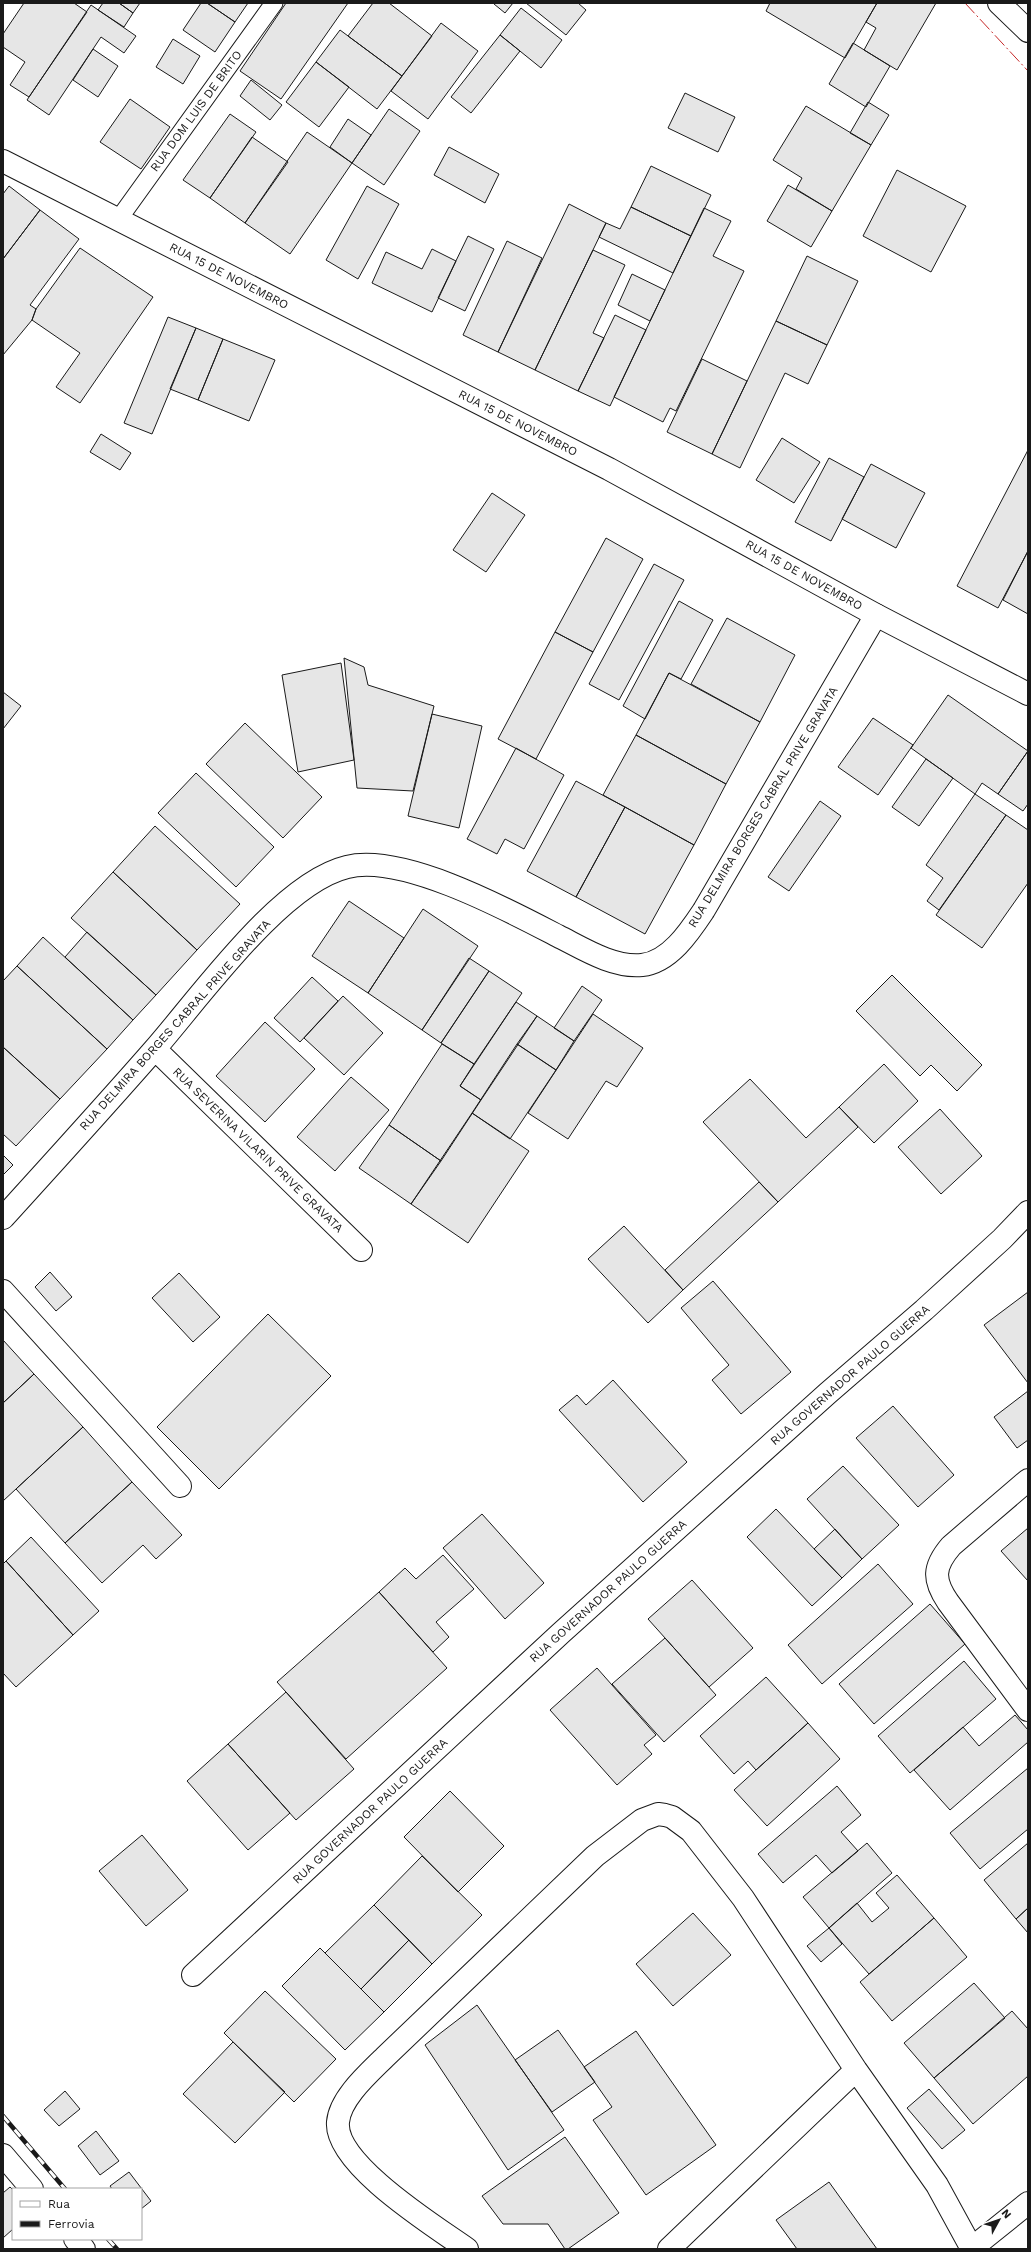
<svg xmlns="http://www.w3.org/2000/svg" width="1031" height="2252" font-family="'Work Sans',sans-serif">
  <rect width="100%" height="100%" fill="#fff"/>
  <path fill="#e6e6e6" stroke="#1a1a1a" d="M24,3H74L87,12L29,97L10,85L25,62L3,47V34Z
    M103,3H119L133,13L124,27L98,10Z
    M119,3H140L133,13Z
    M201,3H207L235,22L215,52L183,30Z
    M207,3H248L235,22Z
    M286,3H348L281,99L240,71Z
    M373,3H389L432,36L402,76L348,36Z
    M495,3H513L505,13L494,4Z
    M526,3H578L586,10L566,35Z
    M770,3H877L845,58L766,11Z
    M877,3H936L897,70L864,50L876,28L866,22Z
    M91,5L136,36L124,53L101,37L49,115L27,100Z
    M521,8L562,40L541,68L500,35Z
    M441,23L478,51L428,119L391,91Z
    M340,30L402,76L377,109L316,62Z
    M500,35L520,51L471,113L451,97Z
    M173,39L200,56L183,84L156,67Z
    M853,43L890,66L866,107L829,84Z
    M93,49L118,66L98,97L73,80Z
    M316,62L349,87L319,127L286,102Z
    M251,80L282,105L270,120L240,96Z
    M685,93L735,117L718,152L668,128Z
    M130,99L170,127L141,169L100,142Z
    M868,102L889,115L871,145L850,133Z
    M806,106L871,145L832,211L796,189L802,178L773,160Z
    M389,109L420,131L384,185L352,163Z
    M230,114L256,132L210,198L183,180Z
    M348,119L371,135L352,163L330,147Z
    M307,132L352,163L290,254L245,223Z
    M252,137L288,162L245,223L210,198Z
    M449,147L499,174L485,203L434,175Z
    M651,166L711,195L691,236L631,207Z
    M897,170L966,206L931,272L863,236Z
    M788,185L832,211L811,247L767,221Z
    M9,186L40,210L3,259V194Z
    M367,186L399,204L358,279L326,260Z
    M569,204L606,223L535,370L498,352Z
    M631,207L691,236L673,273L599,237L606,223L620,229Z
    M704,208L731,221L713,256L744,271L676,411L670,408L663,422L614,397Z
    M40,210L79,239L30,305L36,309L32,320L3,355V259Z
    M468,236L494,249L465,311L438,298Z
    M507,241L542,258L498,352L463,335Z
    M80,248L153,297L80,403L56,387L80,353L32,320L36,309Z
    M432,249L456,261L432,312L372,283L386,252L422,269Z
    M593,250L625,265L593,333L604,338L578,391L535,370Z
    M807,256L858,281L827,345L776,321Z
    M632,274L665,290L650,321L618,305Z
    M615,315L646,330L610,406L578,391Z
    M168,317L196,328L152,434L124,423Z
    M776,321L827,345L808,384L785,373L740,468L712,454Z
    M196,328L223,339L198,400L170,389Z
    M223,339L275,360L249,421L198,400Z
    M702,359L747,381L712,454L667,432Z
    M101,434L131,453L120,470L90,452Z
    M782,438L820,462L794,503L756,480Z
    M1028,450V551L998,608L957,586Z
    M829,458L864,477L831,541L795,522Z
    M871,464L925,493L896,548L842,519Z
    M492,493L525,515L486,572L453,550Z
    M606,538L643,559L593,652L555,632Z
    M1028,551V614L1003,600Z
    M654,564L684,580L619,700L589,684Z
    M679,601L713,620L681,679L669,673L645,719L623,706Z
    M727,618L795,655L760,722L691,684Z
    M555,632L593,652L536,759L498,739Z
    M344,658L364,667L368,685L434,706L413,791L357,788Z
    M341,663L354,760L298,772L282,675Z
    M669,673L760,722L726,784L636,735Z
    M3,692L21,706L3,729Z
    M948,695L1028,751L998,794L982,783L975,794L911,748Z
    M432,714L482,726L459,828L408,816Z
    M873,718L913,745L878,795L838,767Z
    M245,723L322,797L283,838L206,764Z
    M636,735L726,784L694,845L603,795Z
    M516,748L564,775L524,849L505,839L497,854L467,839Z
    M1028,751V804L1023,811L998,794Z
    M926,759L953,778L919,826L892,807Z
    M196,773L274,847L236,887L158,813Z
    M576,781L625,807L576,897L527,871Z
    M975,794L1006,815L939,910L927,901L943,878L926,865Z
    M820,801L841,816L789,891L768,877Z
    M625,807L694,845L645,934L576,897Z
    M1006,815L1028,830V883L982,948L936,915Z
    M155,826L240,904L197,950L113,872Z
    M113,872L197,950L156,995L71,918Z
    M349,901L404,938L368,993L312,956Z
    M423,909L478,946L422,1030L368,993Z
    M87,932L156,995L133,1020L65,957Z
    M43,937L133,1020L107,1049L17,966Z
    M469,958L489,971L441,1043L422,1030Z
    M17,966L107,1049L60,1099L3,1047V981Z
    M489,971L522,993L474,1064L441,1043Z
    M892,975L982,1065L957,1091L931,1065L920,1076L856,1011Z
    M312,977L338,1001L300,1042L274,1018Z
    M582,986L602,1000L574,1041L554,1028Z
    M343,996L383,1033L344,1075L304,1038Z
    M516,1002L537,1016L481,1100L460,1086Z
    M593,1014L643,1048L617,1087L606,1081L568,1139L528,1113Z
    M537,1016L574,1041L556,1070L517,1044Z
    M265,1022L315,1069L265,1122L216,1076Z
    M442,1044L474,1064L460,1086L481,1100L441,1161L389,1125Z
    M517,1044L556,1070L510,1139L472,1113Z
    M3,1047L60,1099L16,1146L3,1134Z
    M884,1064L918,1101L874,1143L839,1107Z
    M351,1077L389,1110L335,1171L297,1137Z
    M750,1079L806,1138L839,1107L858,1127L778,1202L703,1122Z
    M940,1109L982,1156L941,1194L898,1147Z
    M472,1113L529,1151L468,1243L411,1204Z
    M389,1125L441,1161L411,1204L359,1168Z
    M3,1155L13,1165L3,1175Z
    M759,1182L778,1202L683,1290L665,1270Z
    M624,1226L683,1290L648,1323L588,1259Z
    M50,1272L72,1297L56,1311L35,1287Z
    M179,1273L220,1317L193,1342L152,1298Z
    M713,1281L791,1372L741,1414L712,1380L729,1365L681,1308Z
    M1028,1292V1383L984,1325Z
    M268,1314L331,1376L219,1489L157,1427Z
    M3,1340L34,1374L3,1403Z
    M34,1374L83,1427L3,1501V1403Z
    M613,1380L687,1462L643,1502L559,1410L577,1395L586,1405Z
    M1028,1391V1440L1017,1448L994,1417Z
    M893,1406L954,1475L918,1507L856,1438Z
    M83,1427L132,1482L65,1543L16,1489Z
    M843,1466L899,1525L862,1559L807,1499Z
    M132,1482L182,1535L156,1559L143,1545L102,1583L65,1543Z
    M776,1509L842,1578L812,1606L747,1537Z
    M482,1514L544,1583L505,1619L443,1548Z
    M1028,1528V1581L1001,1551Z
    M835,1529L862,1559L842,1578L814,1549Z
    M31,1537L99,1611L73,1635L6,1561Z
    M443,1555L474,1589L436,1622L449,1637L433,1652L379,1592L405,1568L416,1579Z
    M6,1561L73,1635L16,1687L3,1673V1564Z
    M878,1564L913,1604L822,1684L788,1645Z
    M692,1580L753,1648L709,1687L648,1619Z
    M379,1592L447,1668L346,1759L277,1682Z
    M930,1604L965,1644L874,1724L839,1684Z
    M665,1638L716,1695L664,1742L612,1684Z
    M964,1661L996,1699L910,1773L878,1736Z
    M597,1668L656,1735L644,1745L652,1754L617,1785L550,1710Z
    M766,1677L808,1723L756,1770L748,1761L734,1774L700,1736Z
    M286,1692L354,1769L296,1820L228,1744Z
    M1015,1715L1028,1730V1742L950,1810L914,1770L963,1727L979,1746Z
    M808,1723L840,1759L767,1826L734,1790Z
    M228,1744L290,1813L248,1850L187,1781Z
    M1028,1768V1829L980,1869L950,1833Z
    M837,1786L861,1815L841,1832L858,1851L832,1873L816,1855L783,1883L758,1854Z
    M450,1791L504,1846L458,1892L404,1837Z
    M142,1835L188,1890L146,1926L99,1871Z
    M867,1843L892,1873L829,1928L803,1897Z
    M1028,1843V1908L1016,1919L984,1880Z
    M422,1856L482,1915L432,1964L374,1905Z
    M897,1875L934,1918L869,1974L829,1928L857,1903L872,1922L889,1908L876,1893Z
    M374,1905L409,1940L361,1989L325,1953Z
    M1028,1908V1933L1016,1919Z
    M693,1913L731,1955L673,2006L636,1964Z
    M934,1918L967,1957L892,2021L860,1982Z
    M829,1928L842,1944L821,1962L807,1946Z
    M409,1940L432,1964L384,2012L361,1989Z
    M320,1948L384,2012L345,2050L282,1986Z
    M974,1983L1005,2018L934,2078L904,2043Z
    M265,1991L336,2059L294,2102L224,2033Z
    M477,2005L564,2130L508,2170L425,2045Z
    M1012,2011L1028,2029V2076L973,2124L934,2078Z
    M558,2030L595,2082L552,2112L515,2060Z
    M636,2031L716,2145L646,2195L593,2120L612,2107L584,2067Z
    M233,2042L285,2092L235,2143L183,2094Z
    M929,2089L965,2130L942,2149L907,2108Z
    M65,2091L80,2109L59,2126L44,2110Z
    M96,2131L119,2161L100,2175L78,2146Z
    M565,2137L619,2213L568,2249H565L548,2224H503L482,2196Z
    M129,2172L151,2201L141,2209V2189H112L110,2186Z
    M829,2182L877,2249H797L776,2220Z
    M10,2187L13,2190V2229L3,2238V2193Z"/>
  <g fill="none" stroke-linecap="round" stroke-linejoin="round">
    <g stroke="#1a1a1a" stroke-width="19">
      <path id="lane" d="M118,220L274,3"/>
    </g>
    <g stroke="#1a1a1a" stroke-width="24">
      <path id="street" d="M155,1049L361,1250
        M3,1218C53,1163 104,1107 153,1051C199,999 280,883 347,867C402,853 508,910 558,936C582,948 613,968 642,965C670,962 690,931 704,910L876,615
        M3,1291L180,1486
        M1028,1480L951,1546C933,1567 933,1580 948,1602L1028,1710
        M193,1975L561,1633L828,1393L924,1310L1002,1239L1028,1212
        M3,2155L32,2189
        M75,2239L84,2249
        M972,2248L1028,2203
        M467,2249C436,2227 334,2164 338,2122C340,2098 369,2073 385,2057L595,1856L642,1820L658,1814L665,1815L672,1817L691,1831L743,1898L856,2070L937,2185L972,2249
        M669,2249L856,2070"/>
    </g>
    <g stroke="#1a1a1a" stroke-width="24">
      <path id="secondary" d="M999,3L1028,31
        M3,161L609,469L876,615L1028,694"/>
    </g>
    <use href="#lane" stroke="#fff" stroke-width="17"/>
    <use href="#street" stroke="#fff" stroke-width="22"/>
    <use href="#secondary" stroke="#fff" stroke-width="22"/>
    <g stroke="#1a1a1a" stroke-width="4.5">
      <path id="rail" d="M3,2116L65,2189
        M108,2239L117,2249"/>
    </g>
    <use href="#rail" stroke="#fff" stroke-width="3" stroke-dasharray="9" stroke-linecap="butt"/>
    <path stroke="#c62828" stroke-width="1" stroke-dasharray="14 3 2 3" stroke-linecap="butt" d="M965,3L1028,71"/>
  </g>
  <g text-anchor="middle" stroke-width="3" stroke-linejoin="round" paint-order="stroke">
    <g font-size="12" fill="#1a1a1a" stroke="#fff">
      <text transform="translate(196 111) rotate(-54)" y="4">RUA DOM LUIS DE BRITO</text>
      <text transform="translate(229 276) rotate(27)" y="4">RUA 15 DE NOVEMBRO</text>
      <text transform="translate(518 423) rotate(27)" y="4">RUA 15 DE NOVEMBRO</text>
      <text transform="translate(804 575) rotate(29)" y="4">RUA 15 DE NOVEMBRO</text>
      <text transform="translate(763 807) rotate(-59)" y="4">RUA DELMIRA BORGES CABRAL PRIVE GRAVATA</text>
      <text transform="translate(175 1025) rotate(-48)" y="4">RUA DELMIRA BORGES CABRAL PRIVE GRAVATA</text>
      <text transform="translate(258 1150) rotate(44)" y="4">RUA SEVERINA VILARIN PRIVE GRAVATA</text>
      <text transform="translate(850 1375) rotate(-41)" y="4">RUA GOVERNADOR PAULO GUERRA</text>
      <text transform="translate(608 1591) rotate(-42)" y="4">RUA GOVERNADOR PAULO GUERRA</text>
      <text transform="translate(370 1811) rotate(-43)" y="4">RUA GOVERNADOR PAULO GUERRA</text>
    </g>
  </g>
  <rect width="1031" height="2252" fill="none" stroke="#1a1a1a" stroke-width="8"/>
  <rect x="12" y="2188" width="130" height="52" fill="#ffffff" stroke="#a3a3a3"/>
  <rect x="20" y="2201" width="20" height="6" fill="#ffffff" stroke="#a3a3a3"/>
  <text x="48" y="2208" font-size="12" fill="#1a1a1a">Rua</text>
  <rect x="20" y="2221" width="20" height="6" fill="#1a1a1a" stroke="#a3a3a3"/>
  <text x="48" y="2228" font-size="12" fill="#1a1a1a">Ferrovia</text>
  <g transform="translate(999 2220) rotate(50)" stroke="#ffffff" stroke-width="3" paint-order="stroke">
  <path d="M0-3L7 15L0 10L-7 15Z" fill="#1a1a1a"/>
  <text y="-6" font-size="11" font-weight="bold" text-anchor="middle" fill="#1a1a1a">N</text>
  </g>
</svg>
